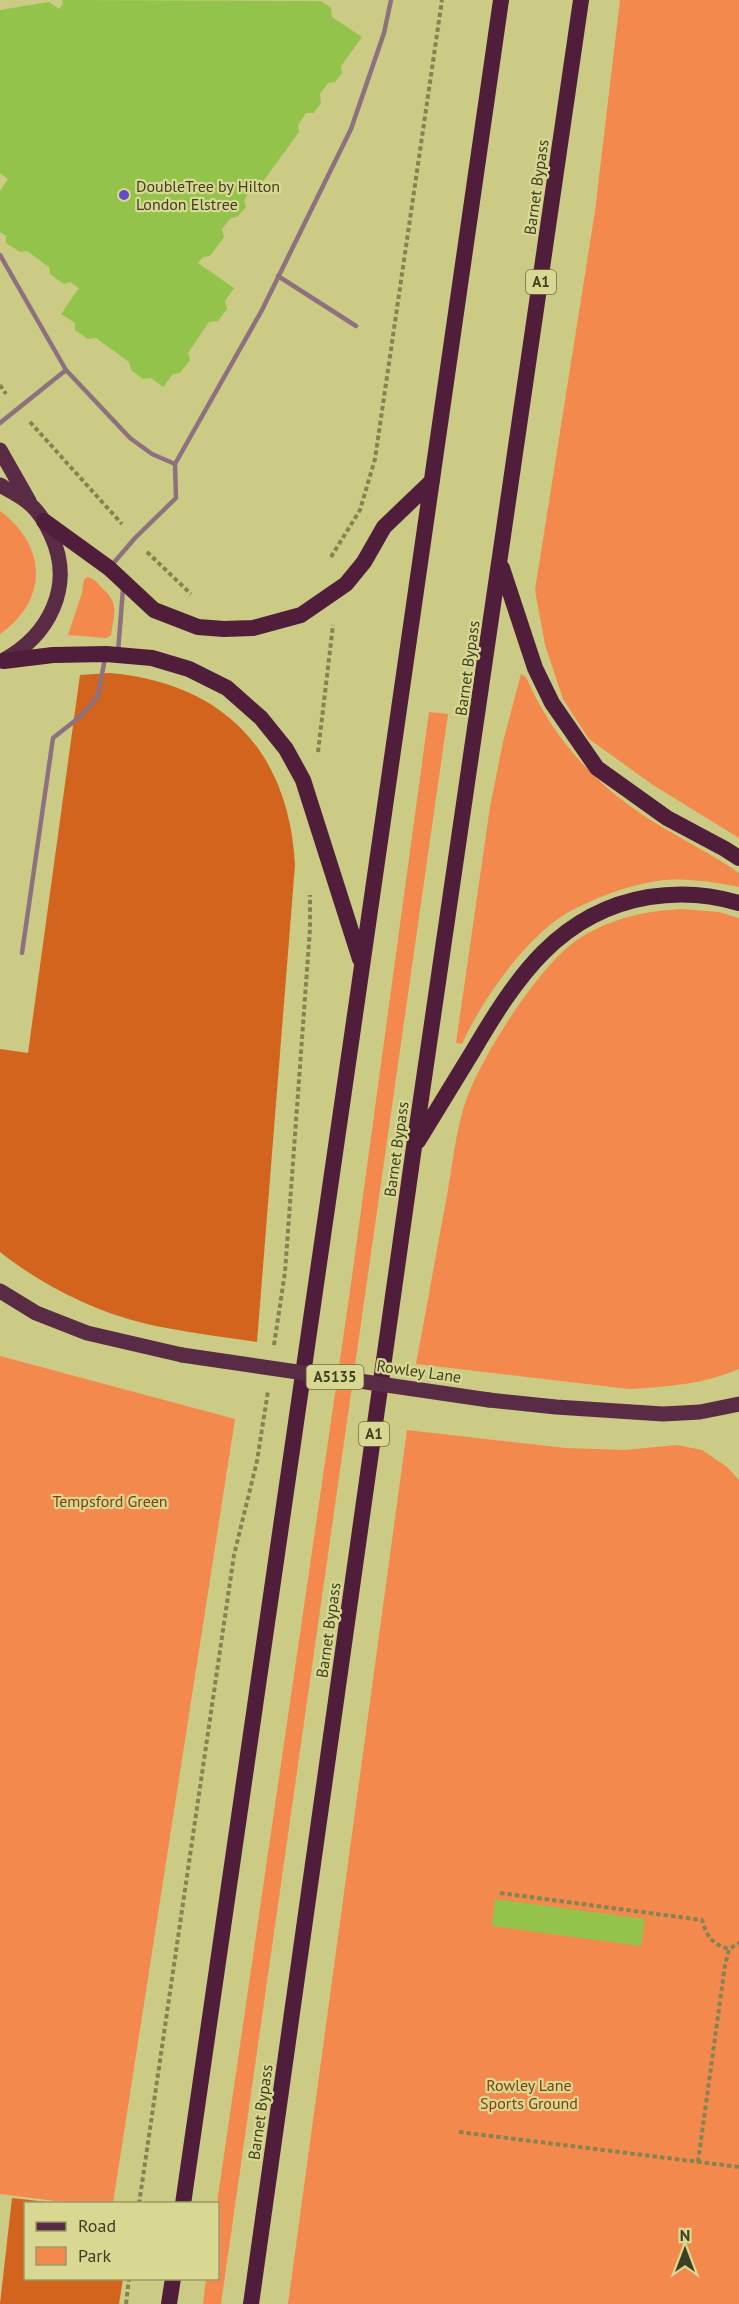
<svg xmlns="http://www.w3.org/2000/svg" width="739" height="2304" font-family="'PT Sans',sans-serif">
  <rect width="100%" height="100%" fill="#cbcb85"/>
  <path fill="#f4894d" d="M620,0H739V838L653,785L589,739L563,699L545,645L535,590L595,211Z
    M0,511C47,546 49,600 0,634Z
    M87,577C94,578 97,583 102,588C120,604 114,613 111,635L106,638L68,635L82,593L84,580Z
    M521,674L526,677C550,733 590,779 640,813C672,835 708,851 739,873V887C712,882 684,877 657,881C626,886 594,898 567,913C525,938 482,1000 462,1044L456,1043L490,807L503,742Z
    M429,712L448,714L221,2304H203L206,2279L218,2278L217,2203L351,1284Z
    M682,909L719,912L739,918V1369C704,1384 667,1387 629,1389L416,1364C427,1306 437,1248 448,1190C454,1156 457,1119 471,1088C489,1046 543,959 583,936C616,917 645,911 682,909Z
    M0,1356L235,1419L113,2203H71L0,2194Z
    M407,1430L566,1448L625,1450L677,1445L702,1450L727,1467L739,1480V2304H288Z"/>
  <path fill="#d2641d" d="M110,673C223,683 289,751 295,865L257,1342C219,1336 180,1332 143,1323C91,1310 42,1285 0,1252V1049L28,1053L80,675Z
    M12,2198L56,2203L26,2204V2278L123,2279L119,2304H0Z"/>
  <path fill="#93c34b" d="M62,0L321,1L331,8L332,17L362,37L341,66L342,73L335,82L328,83L320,94L321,103L314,113H306L298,125L299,132L259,187L252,188L244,200L246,207L238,216L230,219L222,229L224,237L210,256L203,257L198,263L234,288L225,301L227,309L218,321L209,322L188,353L190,360L180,373L173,374L163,387L151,378L143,379L131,370L129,362L96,338L88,339L75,330V323L61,314L79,288L70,282L64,284L50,274L49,267L27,251L20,252L6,243V236L0,232V191L8,179L0,173V10L49,2L59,9L63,4Z
    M495,1899L645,1919L641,1946L492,1926Z"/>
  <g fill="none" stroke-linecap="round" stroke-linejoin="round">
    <path stroke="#848453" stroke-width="4" stroke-dasharray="4.5 3" stroke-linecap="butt" d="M0,385L6,394
      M30,422L122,524
      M147,552L191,594
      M331,557L360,510L375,459L442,0
      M318,752L333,625
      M274,1345L285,1272L310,929V895
      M500,1893L702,1920C707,1937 712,1944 729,1949
      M459,2132L739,2167
      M698,2162L725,1965L729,1949L739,1943
      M139,2204L234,1555L257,1461L268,1391
      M126,2304L129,2278"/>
    <path stroke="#8d717e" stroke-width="4.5" d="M0,255L66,370L130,438L152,454L175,464
      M278,276L356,326
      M0,423L66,370
      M111,566L135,538L176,498L175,464L262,310L351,129L384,33L391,0
      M118,652L123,589
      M22,953L53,738L81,716L98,696L105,658"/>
    <path stroke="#5a2b44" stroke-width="15" d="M0,450L29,501
      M0,485C10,491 23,497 31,505C40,513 46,524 51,535C75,586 49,636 2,661
      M0,1291L36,1313L87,1333L182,1355
      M489,1400L556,1407L663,1414L700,1412L739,1404"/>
    <path stroke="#501e3a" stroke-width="16" d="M44,521L109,568L154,610L198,627L224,629L253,628L301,615L346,584L364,562L384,527L432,481
      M502,568L535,668L552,703L597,768L667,818L725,849L739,858
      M4,661L53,655L106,654L152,658L189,669L227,688L261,718L286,749L303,780L360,959
      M418,1141C436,1111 455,1081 473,1051C516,978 559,912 649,897C680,892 709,894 739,903
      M183,2204C289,1469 396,735 501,0
      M169,2304L173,2278
      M251,2304L414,1147L581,0"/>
    <path stroke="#5a2b44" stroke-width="15" d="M182,1355L489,1400"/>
  </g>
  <circle fill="#654bc4" stroke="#d8d892" stroke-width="2" cx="124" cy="195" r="6"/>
  <g text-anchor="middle" stroke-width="4.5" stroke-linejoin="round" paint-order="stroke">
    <g fill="#d8d892" stroke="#6d6d44" stroke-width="1.5">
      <rect x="526" y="270" width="30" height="24" rx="4.5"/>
      <rect x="306.5" y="1365" width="57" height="24" rx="4.5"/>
      <rect x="359" y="1422" width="30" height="24" rx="4.5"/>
    </g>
    <g font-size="15" font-weight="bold" fill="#3f3f22">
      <text x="541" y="287">A1</text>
      <text x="335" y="1382">A5135</text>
      <text x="374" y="1439">A1</text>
    </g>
    <g font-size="16" fill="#3f3f22" stroke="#d8d892" text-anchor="start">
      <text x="136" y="192">DoubleTree by Hilton<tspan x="136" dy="18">London Elstree</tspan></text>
    </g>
    <g font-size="16" fill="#3f3f22" stroke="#d8d892">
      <text transform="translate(536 187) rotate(-82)" y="6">Barnet Bypass</text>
      <text transform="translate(467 668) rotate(-82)" y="6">Barnet Bypass</text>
      <text transform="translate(396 1149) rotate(-82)" y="6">Barnet Bypass</text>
      <text transform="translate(419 1371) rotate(8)" y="6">Rowley Lane</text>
      <text transform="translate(328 1630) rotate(-82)" y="6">Barnet Bypass</text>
      <text transform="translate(260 2112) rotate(-82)" y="6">Barnet Bypass</text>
    </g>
    <g font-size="16" fill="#843c0d" stroke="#d8d892">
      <text x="110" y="1507">Tempsford Green</text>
      <text x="529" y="2091">Rowley Lane<tspan x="529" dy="18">Sports Ground</tspan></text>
    </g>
  </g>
  <rect x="24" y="2202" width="195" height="78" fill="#d8d892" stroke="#9b9b65" stroke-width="1.5"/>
  <rect x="36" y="2222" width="30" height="9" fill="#5a2b44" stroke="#9b9b65" stroke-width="1.5"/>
  <text x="78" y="2232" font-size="18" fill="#3f3f22">Road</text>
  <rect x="36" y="2247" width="30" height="18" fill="#f4894d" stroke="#9b9b65" stroke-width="1.5"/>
  <text x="78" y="2262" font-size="18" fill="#3f3f22">Park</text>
  <g transform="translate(685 2250)" stroke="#d8d892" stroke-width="4.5" paint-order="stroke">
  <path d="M0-4.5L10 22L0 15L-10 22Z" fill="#3f3f22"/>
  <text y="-9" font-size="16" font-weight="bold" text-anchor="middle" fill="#3f3f22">N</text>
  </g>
</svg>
